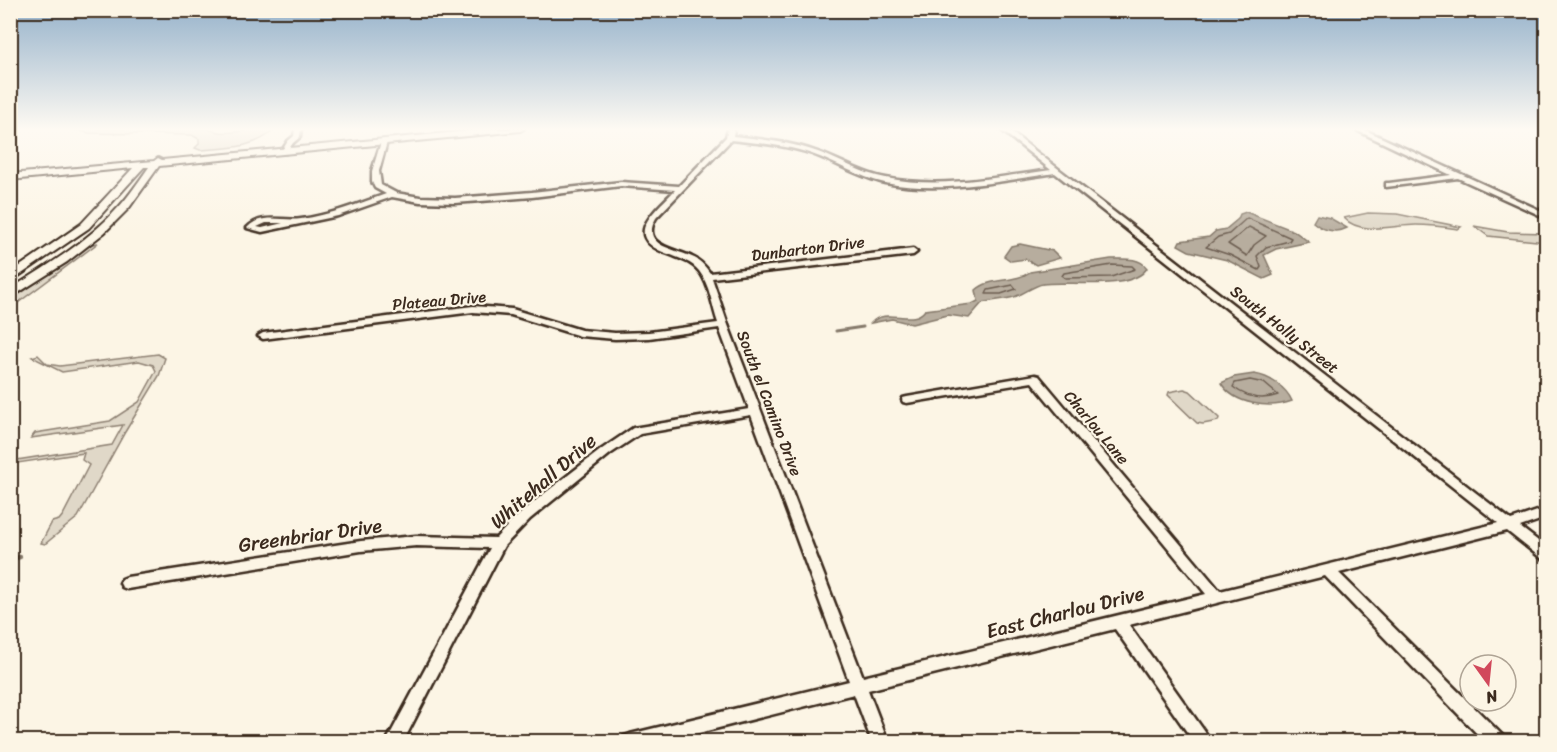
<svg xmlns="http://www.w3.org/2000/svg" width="1557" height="752" font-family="Sriracha,sans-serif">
  <rect width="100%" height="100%" fill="#fcf5e5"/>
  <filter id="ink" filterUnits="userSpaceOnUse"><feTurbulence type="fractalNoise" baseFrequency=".0167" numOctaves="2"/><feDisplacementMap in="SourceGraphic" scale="12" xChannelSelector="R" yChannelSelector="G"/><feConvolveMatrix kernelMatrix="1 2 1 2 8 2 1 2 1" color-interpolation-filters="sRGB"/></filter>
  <g filter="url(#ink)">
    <path fill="#e0d8c8" stroke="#8e8173" stroke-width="1.5" d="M72,129H208C230,138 252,126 274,130C254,149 225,148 200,150L195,148L199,144V139L192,135L89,133Z
      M1368,213L1397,214L1461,227L1458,229C1445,227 1430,225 1416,225C1394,225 1361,236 1344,218Z
      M1474,226L1508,232L1546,233V242L1488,236Z
      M98,243L11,308V300L92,244Z
      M158,354L165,358L159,376L125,432L78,517L45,544L41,543L52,522L59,520L63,515L89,465L82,460L84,453L11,464V461L112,445L123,425L31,438L35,433L110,421L139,402L156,371L153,365L139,361L62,372L32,357L38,355L47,364L60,366Z
      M1184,389L1190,391L1219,418L1218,421L1203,424L1197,423L1168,395L1169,392Z"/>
    <path fill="#b7ad9e" stroke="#85796b" stroke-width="1.5" d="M1246,212L1294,231L1309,242L1276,249L1264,255L1273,275L1264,279L1227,260L1189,251L1178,245L1180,241L1209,237L1216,231L1226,229L1238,219L1240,214Z
      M1317,215L1330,218L1347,228C1336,234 1322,230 1313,222Z
      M1020,244L1053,251L1060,258L1036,265L1026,259L1011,261L1004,256L1011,246Z
      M1111,259C1124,259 1139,257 1147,268C1133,292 1066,280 1043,284C1034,285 1024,294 1014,297C1003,300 992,300 982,303L969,318L948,315L912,324L892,319L871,323C886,306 913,327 925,310L972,304L978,301L976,290C990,277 1015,283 1030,272Z
      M1254,374C1269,376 1286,387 1292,401C1270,409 1234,405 1221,383L1234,377Z"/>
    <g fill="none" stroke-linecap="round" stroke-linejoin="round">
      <path stroke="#6d5e51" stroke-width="1.5" d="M1247,218L1291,238L1289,241L1266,247L1257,256L1261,267L1259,270L1230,255L1206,247L1218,237L1229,234Z
        M1249,227L1266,236L1254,245L1247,256L1228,244Z
        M1112,265L1132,266L1135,269L1111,277L1065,278L1062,276L1064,273Z
        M1013,285L1016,289L1001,294H986L988,290Z
        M1250,380L1264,383L1278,395C1261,401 1247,398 1233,387L1235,383Z"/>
      <path stroke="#85796b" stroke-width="3" d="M836,331L863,327"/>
      <path stroke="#85796b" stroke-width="4.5" d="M11,559L20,557"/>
      <g stroke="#3b2a1e" stroke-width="5">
        <path id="minor" d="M295,129H301L300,137L293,143L286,153H282L281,152L288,141L294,136Z
          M728,129H734L733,136C761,139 791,142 818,152C841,160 862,174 886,178C941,189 997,177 1051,170L1000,129H1007L1511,520L1546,508V518L1520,527L1546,547V559L1541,558L1507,531L1339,573L1503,736L1505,742H1485L1325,576L1129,625L1212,742H1194L1115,629L868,690L888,742H872L854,694L663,742H622L624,736L630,734L849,681L751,415L640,434L610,454L530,519L504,546L403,742H386L490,548L416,546L361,551L127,589L122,587L120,583L122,579L127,577L361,541L416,536L496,538L512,521L541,496L602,449L633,428L749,409L719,328L649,338L615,339L580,336L511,315L473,312L263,339L258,336L263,333L473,306L512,309L581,330L615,333L649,332L718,323C712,306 710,285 699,271C692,262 681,259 671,255C620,238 652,214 675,190L621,186L532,197L455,203L420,202L392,197L338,216L262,232L247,228C262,212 282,222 301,219C330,215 358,204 386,194L375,188L372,182V171L381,142L384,140L387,142L379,171L381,185L396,193L420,197L455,198L532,192L621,182L679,186L726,137ZM731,140C758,143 786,145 812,154C837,163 859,177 885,183C941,194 1000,181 1055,173L1498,523L1220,591L1039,376L1035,375L907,397L903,398L902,400L903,402L907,403L1032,382L1206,594L863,677L728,325L712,278L913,255L917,252L913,249L710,273C705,266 700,260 692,257C674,248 640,246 656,218ZM266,223H283L262,228L257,227Z
          M1354,129H1363L1546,213V218L1458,178L1386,187V183H1389L1451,175Z"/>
      </g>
      <g stroke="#3b2a1e" stroke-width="4">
        <path id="major" d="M490,129H524L520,131L159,166L129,208L104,233L67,262L10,298V289C47,266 85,243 115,211C128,198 138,182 149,167H144L89,228L10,282V273L81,224L133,168L10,180V174L154,161L158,158L162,160Z"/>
      </g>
      <use href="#minor" fill="#fcf5e5" fill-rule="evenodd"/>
      <use href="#major" fill="#fcf5e5" fill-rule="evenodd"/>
    </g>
  </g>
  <linearGradient id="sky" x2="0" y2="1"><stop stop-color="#94b1ca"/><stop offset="0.55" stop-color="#fefaf3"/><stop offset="1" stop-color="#fefaf3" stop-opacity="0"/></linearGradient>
  <rect width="1557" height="235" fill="url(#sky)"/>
  <g text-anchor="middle" stroke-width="4.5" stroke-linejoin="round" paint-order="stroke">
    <g font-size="16" fill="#3b2a1e" stroke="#fcf5e5">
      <text transform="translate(808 248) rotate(-7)" y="6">Dunbarton Drive</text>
      <text transform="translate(439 300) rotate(-5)" y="6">Plateau Drive</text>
      <text transform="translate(1285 329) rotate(38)" y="6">South Holly Street</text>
      <text transform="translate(770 403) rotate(69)" y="6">South el Camino Drive</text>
      <text transform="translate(1097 427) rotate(50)" y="6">Charlou Lane</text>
    </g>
    <g font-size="20" fill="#3b2a1e" stroke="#fcf5e5">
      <text transform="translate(543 481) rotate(-41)" y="7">Whitehall Drive</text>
      <text transform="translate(310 535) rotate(-8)" y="7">Greenbriar Drive</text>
      <text transform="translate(1065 612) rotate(-14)" y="7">East Charlou Drive</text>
    </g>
  </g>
  <rect width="1557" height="752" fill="none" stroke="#fcf5e5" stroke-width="36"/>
  <rect x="18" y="18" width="1521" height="716" fill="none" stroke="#3b2a1e" stroke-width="2" filter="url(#ink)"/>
  <g transform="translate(1488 683) rotate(165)"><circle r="28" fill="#fcf5e5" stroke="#afa495" stroke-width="1.5"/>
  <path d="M0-4.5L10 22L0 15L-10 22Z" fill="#d1495b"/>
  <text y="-9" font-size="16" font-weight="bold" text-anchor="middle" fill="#3b2a1e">N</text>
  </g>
</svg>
